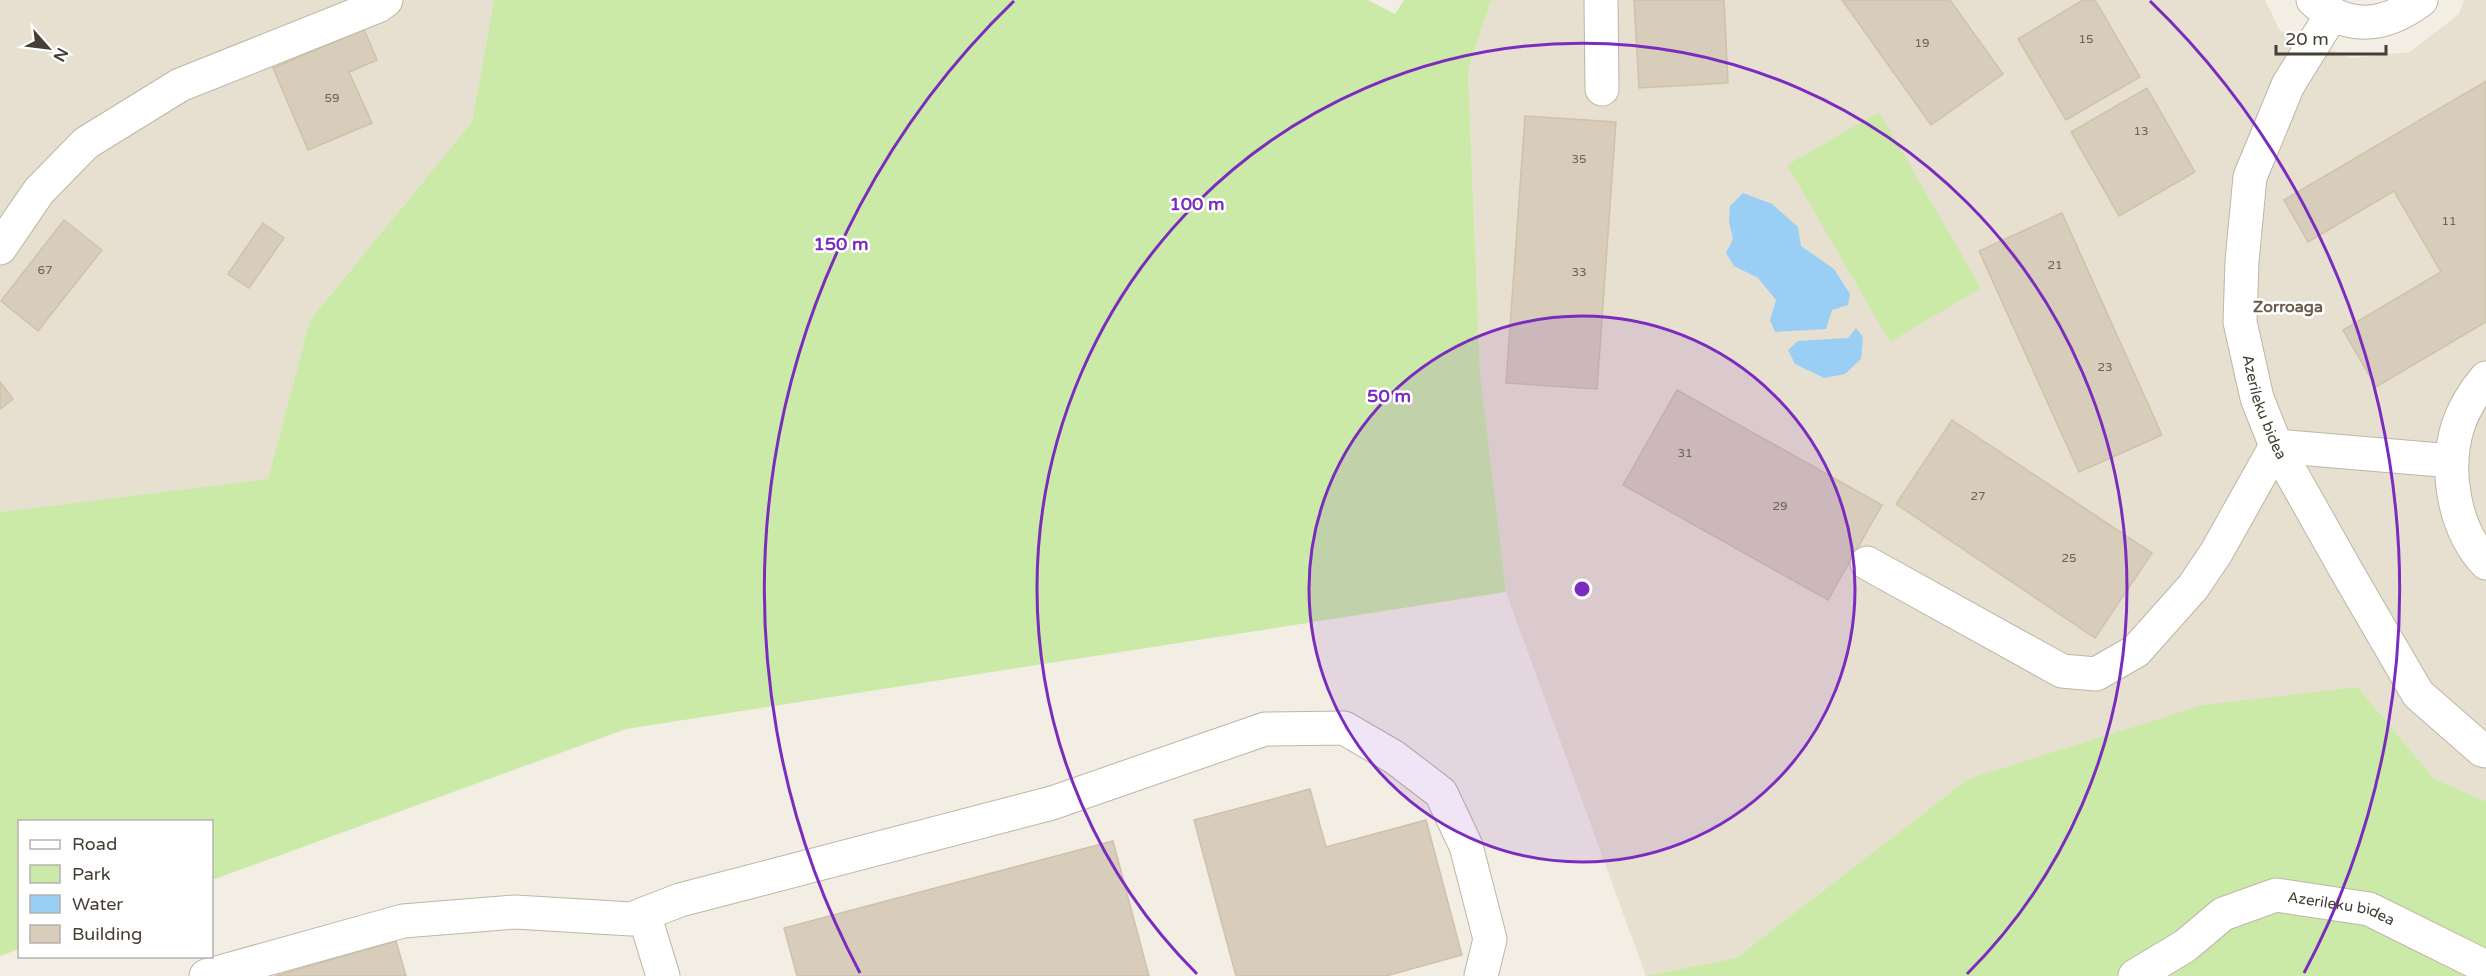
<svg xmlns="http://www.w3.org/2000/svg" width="2486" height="976" font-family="'Varela Round',sans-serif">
  <rect width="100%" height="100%" fill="#f2eee3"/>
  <path fill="#e7e0d0" d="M0,0H494L472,122L310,320L268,479L0,512Z
    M1491,0H2265L2280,31L2351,58L2410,52L2459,14L2464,0H2486V801L2434,779L2358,687L1968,779L1736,958L1646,976L1506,592L1480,372L1468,70Z"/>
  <path fill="#cbeaa8" d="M494,0H1368L1395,14L1404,0H1491L1468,70L1480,372L1506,592L626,729L212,880V822H20L19,949L0,956V512L268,479L310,320L472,122Z
    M1879,112L1981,288L1890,342L1787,165Z
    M2358,687L2434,779L2486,801V976H1646L1736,958L1968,779L2203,705Z"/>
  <path fill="#9acef4" d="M1743,193L1772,204L1798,227L1801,246L1834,269L1850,294L1848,305L1832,310L1826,329L1775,332L1770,320L1776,300L1758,278L1734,266L1726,253L1733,239L1729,222L1730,206Z
    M1856,328L1863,337L1861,359L1845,374L1824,378L1795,364L1788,350L1798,341L1848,338Z"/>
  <path fill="#d8ccba" stroke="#d0c2aa" stroke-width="1.5" d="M1634,0H1724L1728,83L1639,88Z
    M1842,0H1950L2003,74L1931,125Z
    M2083,0H2095L2140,77L2066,120L2018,39Z
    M364,29L377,60L349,72L372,123L308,150L273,68Z
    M2486,81V322L2376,387L2343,330L2441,272L2394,191L2308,242L2284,200Z
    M2147,88L2195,172L2119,216L2071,132Z
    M1525,116L1616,122L1597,389L1506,383Z
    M2062,213L2162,435L2079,472L1979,251Z
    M64,220L102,250L38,331L1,301Z
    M263,223L284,238L249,288L228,274Z
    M0,382L13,399L0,409Z
    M1677,390L1882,505L1828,600L1623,485Z
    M1952,420L2152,553L2095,638L1896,504Z
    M1310,789L1326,847L1426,820L1462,955L1386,976H1236L1194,820Z
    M1113,841L1149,976H797L784,928Z
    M396,941L406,976H275Z"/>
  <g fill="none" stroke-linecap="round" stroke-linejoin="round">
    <g stroke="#beb6a5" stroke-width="35">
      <g id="minor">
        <path d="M1601,0L1602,89"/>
        <path d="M2313,0C2348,32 2385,27 2421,0"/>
        <path id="s1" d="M2332,14L2288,85L2250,177L2242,261L2240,322L2257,398L2276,446L2347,572L2418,694L2482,750L2486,751"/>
        <path d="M0,248L39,191L86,143L180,85L378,6L386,0"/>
        <path d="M2486,378C2474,392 2464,408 2458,426C2444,470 2454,529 2486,563"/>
        <path d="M1867,563L2062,671L2096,674L2136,651L2193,587L2216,553L2276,446L2452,461"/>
        <path d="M644,914L663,976"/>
        <path d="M206,976L403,921L515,912L631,919L680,900L1052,803L1265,729L1344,728L1394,757L1441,793L1466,846L1490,939L1481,976"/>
        <path id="s2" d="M2135,976L2185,946L2223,914L2276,895L2369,909L2486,967"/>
      </g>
    </g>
    <use href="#minor" stroke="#fff" stroke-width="33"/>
  </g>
  <circle cx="1582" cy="589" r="273" fill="#7b2cbf" fill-opacity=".12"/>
  <g fill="none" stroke="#7b2cbf" stroke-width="3">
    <circle cx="1582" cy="589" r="273"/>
    <path d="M1197 974A545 545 0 1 1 1967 974"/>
    <path d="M860 973A818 818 0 0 1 1014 1M2150 1A818 818 0 0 1 2304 973"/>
  </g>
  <g text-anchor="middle" stroke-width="5" stroke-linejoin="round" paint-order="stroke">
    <g font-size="12" fill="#696255">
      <text x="2086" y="43">15</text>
      <text x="1922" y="47">19</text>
      <text x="332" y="102">59</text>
      <text x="2141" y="135">13</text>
      <text x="1579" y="163">35</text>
      <text x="2449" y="225">11</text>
      <text x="2055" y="269">21</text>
      <text x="45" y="274">67</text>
      <text x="1579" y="276">33</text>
      <text x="2105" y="371">23</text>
      <text x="1685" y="457">31</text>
      <text x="1978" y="500">27</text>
      <text x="1780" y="510">29</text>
      <text x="2069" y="562">25</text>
    </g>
    <g font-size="15" fill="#443e33" stroke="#fff">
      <text dy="5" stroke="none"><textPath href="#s1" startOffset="417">Azerileku bidea</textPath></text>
      <text dy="5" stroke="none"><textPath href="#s2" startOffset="231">Azerileku bidea</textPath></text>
    </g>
    <g font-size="16" font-weight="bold" fill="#685c49" stroke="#fff">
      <text x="2288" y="312">Zorroaga</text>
    </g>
  </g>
  <circle cx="1582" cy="589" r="9" fill="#7b2cbf" stroke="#fff" stroke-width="3"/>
  <g font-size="18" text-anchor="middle" font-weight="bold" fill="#7b2cbf" stroke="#fff" stroke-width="5" stroke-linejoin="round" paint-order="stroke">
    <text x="1197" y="210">100 m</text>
    <text x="841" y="250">150 m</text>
    <text x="1389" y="402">50 m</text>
  </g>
  <rect x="18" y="820" width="195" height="138" fill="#ffffff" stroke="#b4b2ad" stroke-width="1.5"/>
  <rect x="30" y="840" width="30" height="9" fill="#ffffff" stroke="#b4b2ad" stroke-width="1.5"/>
  <text x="72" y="850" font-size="18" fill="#443e33">Road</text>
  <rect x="30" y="865" width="30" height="18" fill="#cbeaa8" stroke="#b4b2ad" stroke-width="1.5"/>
  <text x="72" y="880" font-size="18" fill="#443e33">Park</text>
  <rect x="30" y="895" width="30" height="18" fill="#9acef4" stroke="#b4b2ad" stroke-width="1.5"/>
  <text x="72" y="910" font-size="18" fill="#443e33">Water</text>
  <rect x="30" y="925" width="30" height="18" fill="#d8ccba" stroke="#b4b2ad" stroke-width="1.5"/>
  <text x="72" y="940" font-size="18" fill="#443e33">Building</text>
  <g transform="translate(48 48) rotate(118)" stroke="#ffffff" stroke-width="4.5" paint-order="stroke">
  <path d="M0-4.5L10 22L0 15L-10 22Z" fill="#443e33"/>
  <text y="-9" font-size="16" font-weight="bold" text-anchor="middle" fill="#443e33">N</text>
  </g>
  <path d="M2276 45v9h110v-9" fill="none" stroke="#443e33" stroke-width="3"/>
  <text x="2285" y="45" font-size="18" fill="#443e33" stroke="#ffffff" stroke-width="4.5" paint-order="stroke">20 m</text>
</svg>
